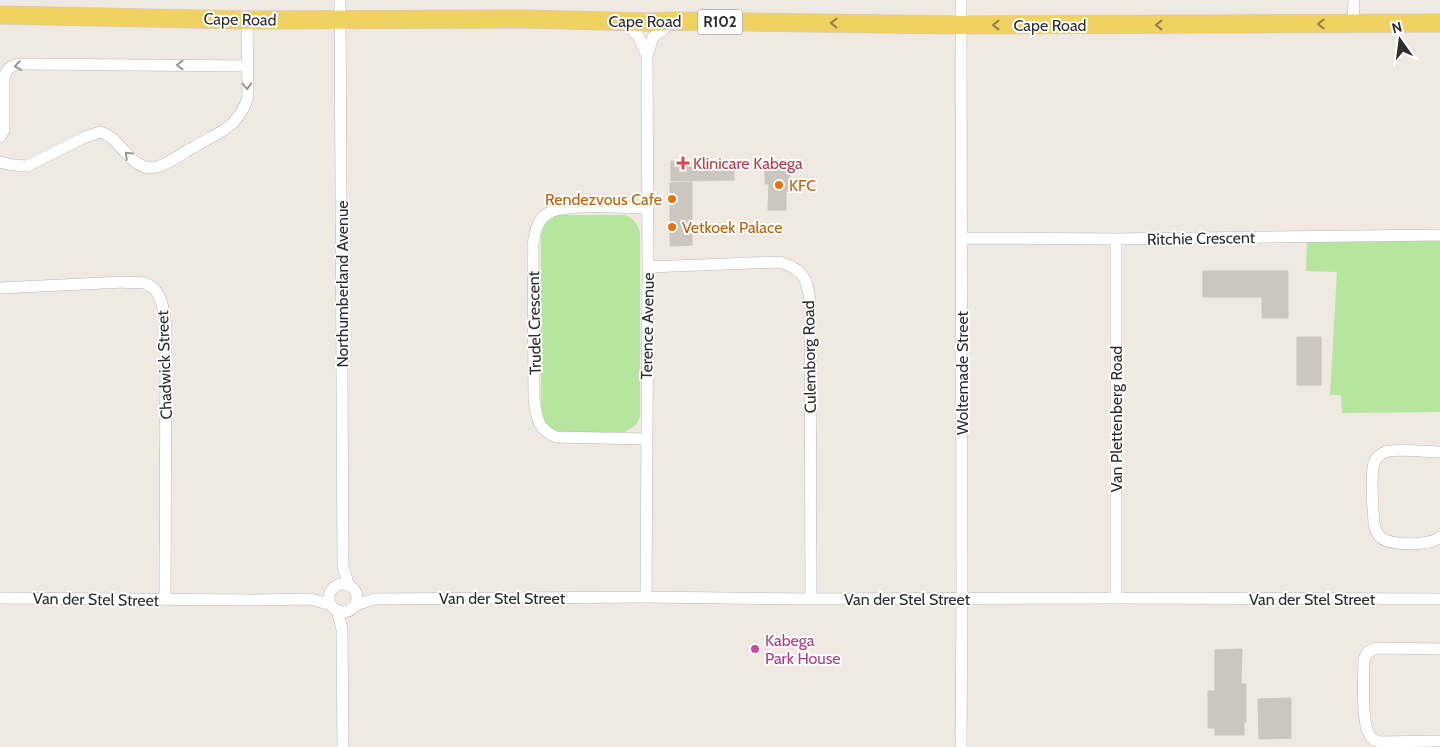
<svg xmlns="http://www.w3.org/2000/svg" width="1440" height="747" font-family="Cabin,sans-serif">
  <rect width="100%" height="100%" fill="#efe9e1"/>
  <path fill="#b6e59e" d="M557,215H625C634,219 638,224 640,233V417L636,425L625,432H557L546,425L541,414V236L544,224Z
    M1440,240V412L1342,413L1341,395H1330L1337,272L1306,271L1307,242Z"/>
  <path fill="#cbc7bf" stroke="#cbc5ba" d="M671,161H734V180L671,181Z
    M765,163H790L789,191H786V210H768L769,184H765Z
    M692,182V245L670,246V183Z
    M1203,271H1288V318H1262V297H1203Z
    M1297,337H1321V385H1297Z
    M1242,649L1241,684H1246V722H1244V735H1215V728H1208V691H1215V650Z
    M1291,698V738L1259,739L1258,699Z"/>
  <g fill="none" stroke-linecap="round" stroke-linejoin="round">
    <g stroke="#b4b7c1" stroke-width="12">
      <path id="street" d="M340,0L343,567L349,586
        M961,0L962,599L961,747
        M625,22L639,37L647,56
        M1353,24L1354,0
        M0,137L4,130V78C7,66 14,64 25,64L247,66
        M0,162L13,165L27,166L83,138L100,132C119,137 126,161 145,167C150,168 155,168 160,166C172,161 183,153 194,147C207,139 222,133 233,123C240,115 246,106 248,96L247,20
        M962,238L1116,239L1440,235
        M1116,239V598
        M648,267L779,262C803,269 807,277 810,301L811,599
        M0,288L124,282C130,283 138,282 144,283C163,288 164,313 166,328L165,600
        M646,439L556,437C537,429 537,418 534,399L533,244C535,234 536,224 544,216C558,202 626,208 647,208
        M1440,452C1426,452 1397,448 1385,452C1380,454 1375,459 1374,463C1370,477 1373,508 1374,523C1375,528 1376,533 1380,537C1390,546 1430,546 1440,537
        M329 598a14 14 0 1 1 28 0a14 14 0 1 1-28 0Z
        M646,597L648,267L647,56L653,37L673,22
        M0,598L252,600L311,599L331,605
        M355,605L375,599L646,597L811,599L1116,598L1440,599
        M337,610L342,629L343,747
        M1440,649L1376,648L1368,652L1364,659C1364,675 1360,731 1373,739C1375,741 1378,741 1380,742L1440,741"/>
    </g>
    <g stroke="#c9c9c9" stroke-width="19">
      <path id="primary" d="M0,15L247,20L525,19L646,22L674,21L960,25L1440,23"/>
    </g>
    <use href="#street" stroke="#fff" stroke-width="11"/>
    <use href="#primary" stroke="#f2d163" stroke-width="18"/>
  </g>
  <defs><path id="oneway-chevron" d="M-2-3.5L2.5 0L-2 3.5" fill="none" stroke-width="1.6" stroke-linecap="round" stroke-linejoin="round" transform="scale(1.25)"/></defs>
  <g stroke="#908048">
    <use href="#oneway-chevron" transform="translate(834 23) rotate(-179)"/>
    <use href="#oneway-chevron" transform="translate(1321 24) rotate(180)"/>
    <use href="#oneway-chevron" transform="translate(996 25) rotate(180)"/>
    <use href="#oneway-chevron" transform="translate(1159 25) rotate(180)"/>
  </g>
  <g stroke="#969696">
    <use href="#oneway-chevron" transform="translate(180 65) rotate(180)"/>
    <use href="#oneway-chevron" transform="translate(18 66) rotate(170)"/>
    <use href="#oneway-chevron" transform="translate(247 86) rotate(88)"/>
    <use href="#oneway-chevron" transform="translate(128 155) rotate(-136)"/>
  </g>
  <path fill="#e0444e" stroke="#fff" stroke-width="2" d="M680.5 155.5h5v5h5v5h-5v5h-5v-5h-5v-5h5z"/>
  <g fill="#e8710a" stroke="#fff" stroke-width="2">
    <circle cx="779" cy="185" r="5"/>
    <circle cx="672" cy="199" r="5"/>
    <circle cx="672" cy="227" r="5"/>
  </g>
  <circle fill="#d1479c" stroke="#fff" stroke-width="2" cx="755" cy="649" r="5"/>
  <g text-anchor="middle" stroke-width="4" stroke-linejoin="round" paint-order="stroke">
    <rect fill="#fff" stroke="#6d6d6d" stroke-width="1" x="697.5" y="9.5" width="45" height="25" rx="4"/>
    <g font-size="15" font-weight="bold" fill="#2e2e2e">
      <text x="720" y="27">R102</text>
    </g>
    <g font-size="16" fill="#2e2e2e" stroke="#fff">
      <text transform="translate(240 19) rotate(1)" y="6">Cape Road</text>
      <text x="645" y="27">Cape Road</text>
      <text x="1050" y="31">Cape Road</text>
      <text transform="translate(1201 238) rotate(-1)" y="6">Ritchie Crescent</text>
      <text transform="translate(342 284) rotate(-90)" y="6">Northumberland Avenue</text>
      <text transform="translate(534 323) rotate(-91)" y="6">Trudel Crescent</text>
      <text transform="translate(647 326) rotate(-89)" y="6">Terence Avenue</text>
      <text transform="translate(809 357) rotate(-91)" y="6">Culemborg Road</text>
      <text transform="translate(164 365) rotate(-92)" y="6">Chadwick Street</text>
      <text transform="translate(962 373) rotate(-90)" y="6">Woltemade Street</text>
      <text transform="translate(1116 419) rotate(-90)" y="6">Van Plettenberg Road</text>
      <text x="502" y="604">Van der Stel Street</text>
      <text transform="translate(96 599) rotate(1)" y="6">Van der Stel Street</text>
      <text x="907" y="605">Van der Stel Street</text>
      <text x="1312" y="605">Van der Stel Street</text>
    </g>
    <g font-size="16" fill="#be3a42" stroke="#fff" text-anchor="start">
      <text x="693" y="169">Klinicare Kabega</text>
    </g>
    <g font-size="16" fill="#c56008" stroke="#fff" text-anchor="start">
      <text x="789" y="191">KFC</text>
      <text x="662" y="205" text-anchor="end">Rendezvous Cafe</text>
      <text x="682" y="233">Vetkoek Palace</text>
    </g>
    <g font-size="16" fill="#b23c85" stroke="#fff" text-anchor="start">
      <text x="765" y="646">Kabega<tspan x="765" dy="18">Park House</tspan></text>
    </g>
  </g>
  <g transform="translate(1400 40) rotate(346)" stroke="#ffffff" stroke-width="4" paint-order="stroke">
  <path d="M0-4L9 19L0 12L-9 19Z" fill="#2e2e2e"/>
  <text y="-8" font-size="14" font-weight="bold" text-anchor="middle" fill="#2e2e2e">N</text>
  </g>
</svg>
